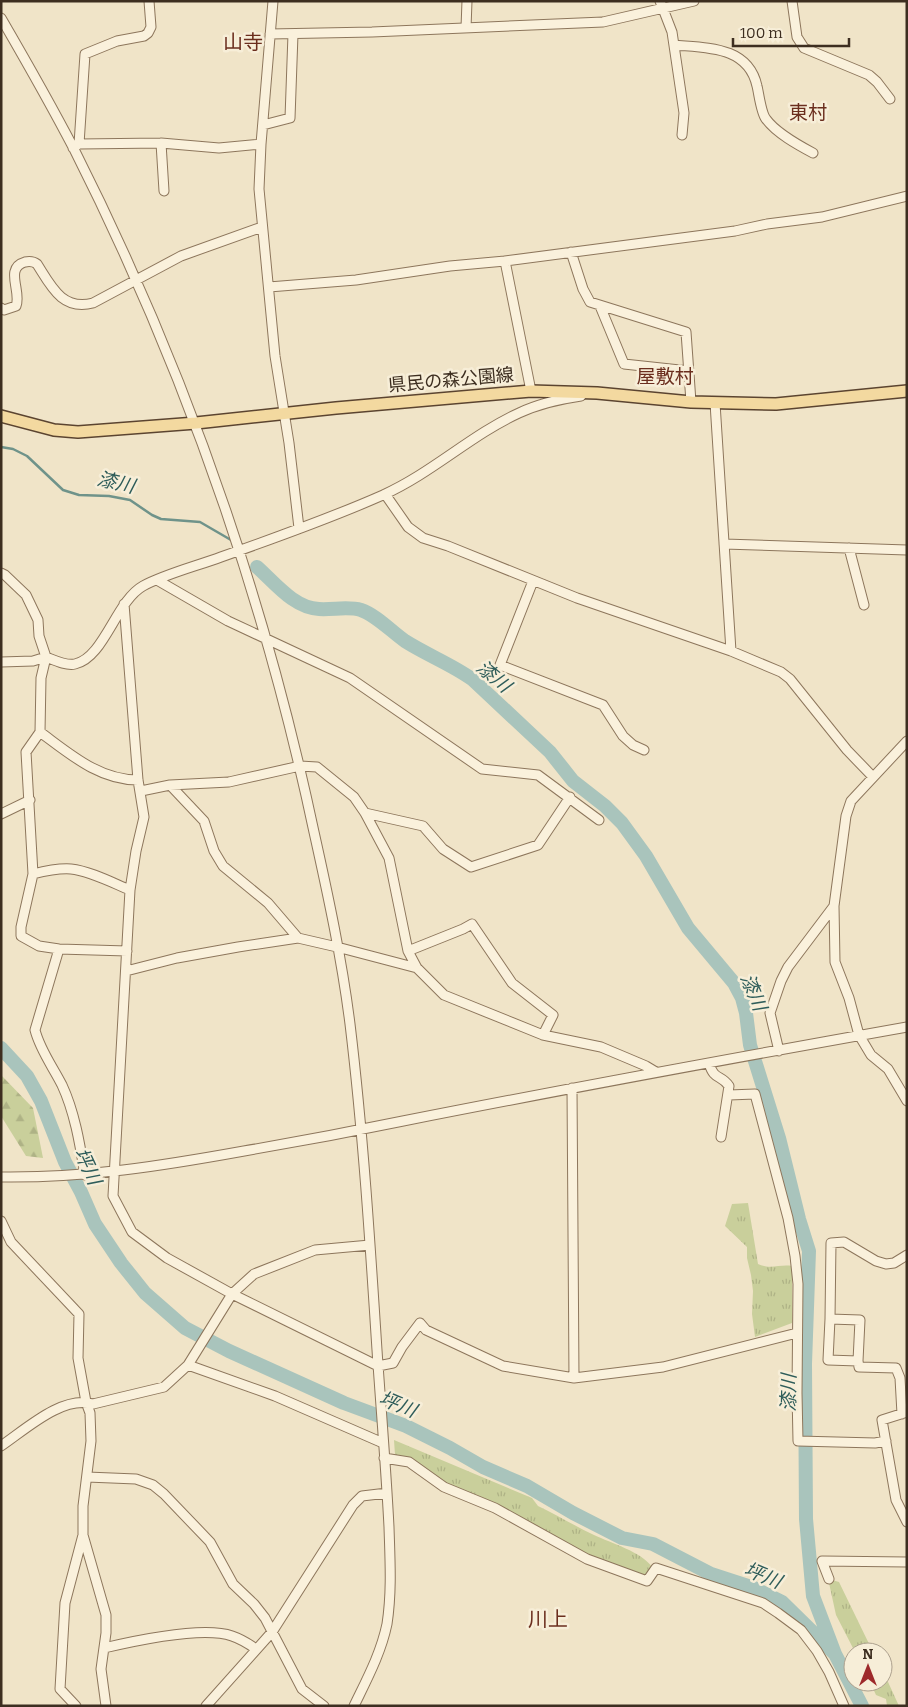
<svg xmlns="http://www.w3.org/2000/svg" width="908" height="1707" font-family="Bitter,'Noto Sans JP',serif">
  <defs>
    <pattern id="forest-firs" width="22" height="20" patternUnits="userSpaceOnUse" patternTransform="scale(1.25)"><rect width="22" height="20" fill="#c9cf9b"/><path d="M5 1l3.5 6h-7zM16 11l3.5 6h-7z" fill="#aeb285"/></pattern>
    <pattern id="park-tufts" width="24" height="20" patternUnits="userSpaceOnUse" patternTransform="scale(1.25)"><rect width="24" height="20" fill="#c9cf9b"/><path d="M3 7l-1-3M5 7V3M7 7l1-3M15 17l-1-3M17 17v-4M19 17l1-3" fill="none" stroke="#aeb285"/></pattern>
  </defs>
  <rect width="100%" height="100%" fill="#f0e4c8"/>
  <path fill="url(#forest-firs)" d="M1,1075L33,1108L43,1158L26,1156L1,1116Z"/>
  <path fill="url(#park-tufts)" d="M748,1203L758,1264C771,1270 779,1264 792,1266V1323L755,1337L752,1314L753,1291L751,1275L747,1258V1247L725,1226L732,1204Z
    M394,1440L532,1498L538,1506C557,1515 575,1526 594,1535C611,1543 642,1552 652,1567L644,1578L587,1557L445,1484L408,1458L395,1455Z
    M832,1580L839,1582L873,1652H855L836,1615L829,1583Z
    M883,1671L899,1706H887L886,1699L876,1695L870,1682H883Z"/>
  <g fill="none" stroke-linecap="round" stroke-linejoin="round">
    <path stroke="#6f938a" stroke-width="2.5" d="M1,447L13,449L27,456L63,490L79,495L109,496L130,500L152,515L161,519L200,522L231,540"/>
    <path stroke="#a9c4bc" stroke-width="14" d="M257,567C275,583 294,608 319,609C333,610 348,606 361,610C376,615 392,632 405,641C427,655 451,664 472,679L550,752L573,781L605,806L622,823L646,856L688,928L734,983L742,998L746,1013L750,1045L779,1138L799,1219L809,1251L805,1364L806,1519L813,1596L835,1654
      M1,1048L27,1076L41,1101L65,1162L81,1192L95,1224L121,1263L145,1293L185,1328L229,1351L344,1403L406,1426L450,1448L483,1467L527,1486L573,1513L622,1538L653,1544L711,1574L754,1588L782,1602L835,1654L862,1706"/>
    <g stroke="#8d765c" stroke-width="11">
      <path id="minor" d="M273,1L261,144L259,189L275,356L289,443L299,528
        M660,1L672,32L684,113L682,135
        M792,1L797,37L804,48L869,75L877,82L890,99
        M1,18C26,61 51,105 74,149C183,365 264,596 314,832C328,895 342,960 350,1024C363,1132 370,1241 377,1350C381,1409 386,1468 389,1527C390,1560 392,1591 387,1624C381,1653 367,1679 354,1706
        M466,28L467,1
        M270,34L372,32L603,22L694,1
        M674,45C707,48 748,46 757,86C759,94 761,113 766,119C776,133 798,145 813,153
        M263,125L290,118L293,34
        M161,143L164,191
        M79,144L85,54L117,41L144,36L148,33L151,27L149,1
        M73,148L79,144L161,143L219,148L261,144
        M571,252L583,289L590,302L686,332L691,402
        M505,261L531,391
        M269,287L356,280L450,266L505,261L735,231L767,224L822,217L907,196
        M600,306L624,364L689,371
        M1,308L4,310L16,306C22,292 4,268 25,262C30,261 33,261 37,264C51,286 62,311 93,303L181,256L262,227
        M715,403L731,651
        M385,494L408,527L423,538L448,546L577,598L731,651L781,672L790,679L847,750L873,777
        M724,544L907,550
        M849,548L864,605
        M1,573L5,575L26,595L38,620L39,636L46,657C54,660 66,666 75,664C104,658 116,601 143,586C165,574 197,566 221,557C275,538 331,518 383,495C432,473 471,435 519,413C538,404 560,399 581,396
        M157,580L228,621L350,678L482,769L538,775L599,820
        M533,581L500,665L603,705L623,736L633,745L644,750
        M124,604L138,780L144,817L136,851L130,890L113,1196L132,1232L167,1258L232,1294L378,1366L393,1363L402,1347L420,1323L426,1330L503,1366L574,1378L663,1367L797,1333
        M1,662L33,661L46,657L41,678L40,732L26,752L33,874L21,927V936L39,946L59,949L127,951
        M40,732C70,754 99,780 138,780
        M170,785L204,821L214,851L223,866L268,903L298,938
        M141,791L170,785L229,782L300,766L317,767L354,797L365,813L389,858L408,951L417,968
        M365,813L423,826L443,849L471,867L538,845L570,797
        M1,814L30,800
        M33,874C45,871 58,868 71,869C90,871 113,883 130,890
        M834,906L835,962L849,998L859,1035L871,1055L888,1069L907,1101
        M59,949L35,1030C40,1050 53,1067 62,1085C75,1113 80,1145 85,1175
        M408,951L463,929L472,924L512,983L553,1015L543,1035
        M126,971L177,958L238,947L298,938L337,947L417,968L444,995L543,1035L601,1047L646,1066L656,1072
        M779,1051L770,1013L781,981L788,967L834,906L846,816L851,801L907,741
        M709,1063C714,1081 721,1074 729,1086L721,1137
        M572,1088L574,1378
        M729,1095L755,1094L788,1218L795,1256L798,1284L797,1393L798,1441L875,1443L886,1441
        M1,1177C86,1178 161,1166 244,1151C297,1142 350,1132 403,1121C570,1088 739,1057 907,1027
        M1,1221L11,1242L79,1314L78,1358L86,1402L90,1413L91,1441L83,1506V1535L65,1603L60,1689L76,1706
        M830,1319L828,1360L858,1361L859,1367L896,1368L900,1378L902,1414
        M858,1361L860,1320L830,1319L831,1243L844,1242L876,1261L886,1264L894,1263L907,1255
        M188,1365L275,1396L383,1443
        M907,1412L882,1420L896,1500L907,1522
        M1,1446C25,1430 62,1395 93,1404L164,1387L188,1365L232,1294L254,1274L315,1250L370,1245
        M384,1458L409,1462L444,1487L495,1508L587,1559L647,1581L656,1568L763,1603L778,1613L801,1630L817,1651L829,1672L844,1706
        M87,1477L136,1479L153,1485L164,1494L210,1542L233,1584L254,1604L265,1618L302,1689L324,1706
        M83,1535L106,1615V1633L101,1669L106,1706
        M829,1579L822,1561L907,1562
        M104,1648C134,1641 204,1626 232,1636C241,1639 249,1644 256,1649
        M206,1706L272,1632L353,1505L362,1496L387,1493"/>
    </g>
    <g stroke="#5b4430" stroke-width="14">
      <path id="major" d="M1,416L54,430L78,432L196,423L336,408L531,391L597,393L691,402L776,404L907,391"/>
    </g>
    <use href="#minor" stroke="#faf1dc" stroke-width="9"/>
    <use href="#major" stroke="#f3d9a0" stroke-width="11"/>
  </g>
  <g text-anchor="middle" stroke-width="5" stroke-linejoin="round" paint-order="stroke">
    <g font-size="18" fill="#3d2e20" stroke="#f7eed8">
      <text transform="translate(451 380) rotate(-5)" y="6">県民の森公園線</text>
    </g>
    <g font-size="19" fill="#6b2e1e" stroke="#f7eed8">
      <text x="808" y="119">東村</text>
      <text x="665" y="383">屋敷村</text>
    </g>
    <g font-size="19" font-style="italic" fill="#2f5d5a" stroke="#f7eed8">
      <text transform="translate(116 482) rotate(13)" y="7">漆川</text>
      <text transform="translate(494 676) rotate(40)" y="7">漆川</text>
      <text transform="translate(754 992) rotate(67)" y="7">漆川</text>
      <text transform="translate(88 1166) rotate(65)" y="7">坪川</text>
      <text transform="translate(788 1393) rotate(-89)" y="7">漆川</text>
      <text transform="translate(398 1404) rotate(22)" y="7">坪川</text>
      <text transform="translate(763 1575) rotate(22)" y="7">坪川</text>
    </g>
    <g font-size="20" fill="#6b2e1e" stroke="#f7eed8">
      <text x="243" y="49">山寺</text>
      <text x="548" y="1626">川上</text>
    </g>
  </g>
  <rect width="908" height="1707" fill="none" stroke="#3d2e20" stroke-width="5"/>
  <g transform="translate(868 1667)"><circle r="24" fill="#f7eed8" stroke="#ada18e"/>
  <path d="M0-4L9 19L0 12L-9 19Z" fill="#9e2a2b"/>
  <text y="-8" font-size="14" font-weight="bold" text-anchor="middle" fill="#3d2e20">N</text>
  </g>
  <path d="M733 38v8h116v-8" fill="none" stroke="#3d2e20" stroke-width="2.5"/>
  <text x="740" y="38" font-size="15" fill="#3d2e20" stroke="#f7eed8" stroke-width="4" paint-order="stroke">100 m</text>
</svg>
